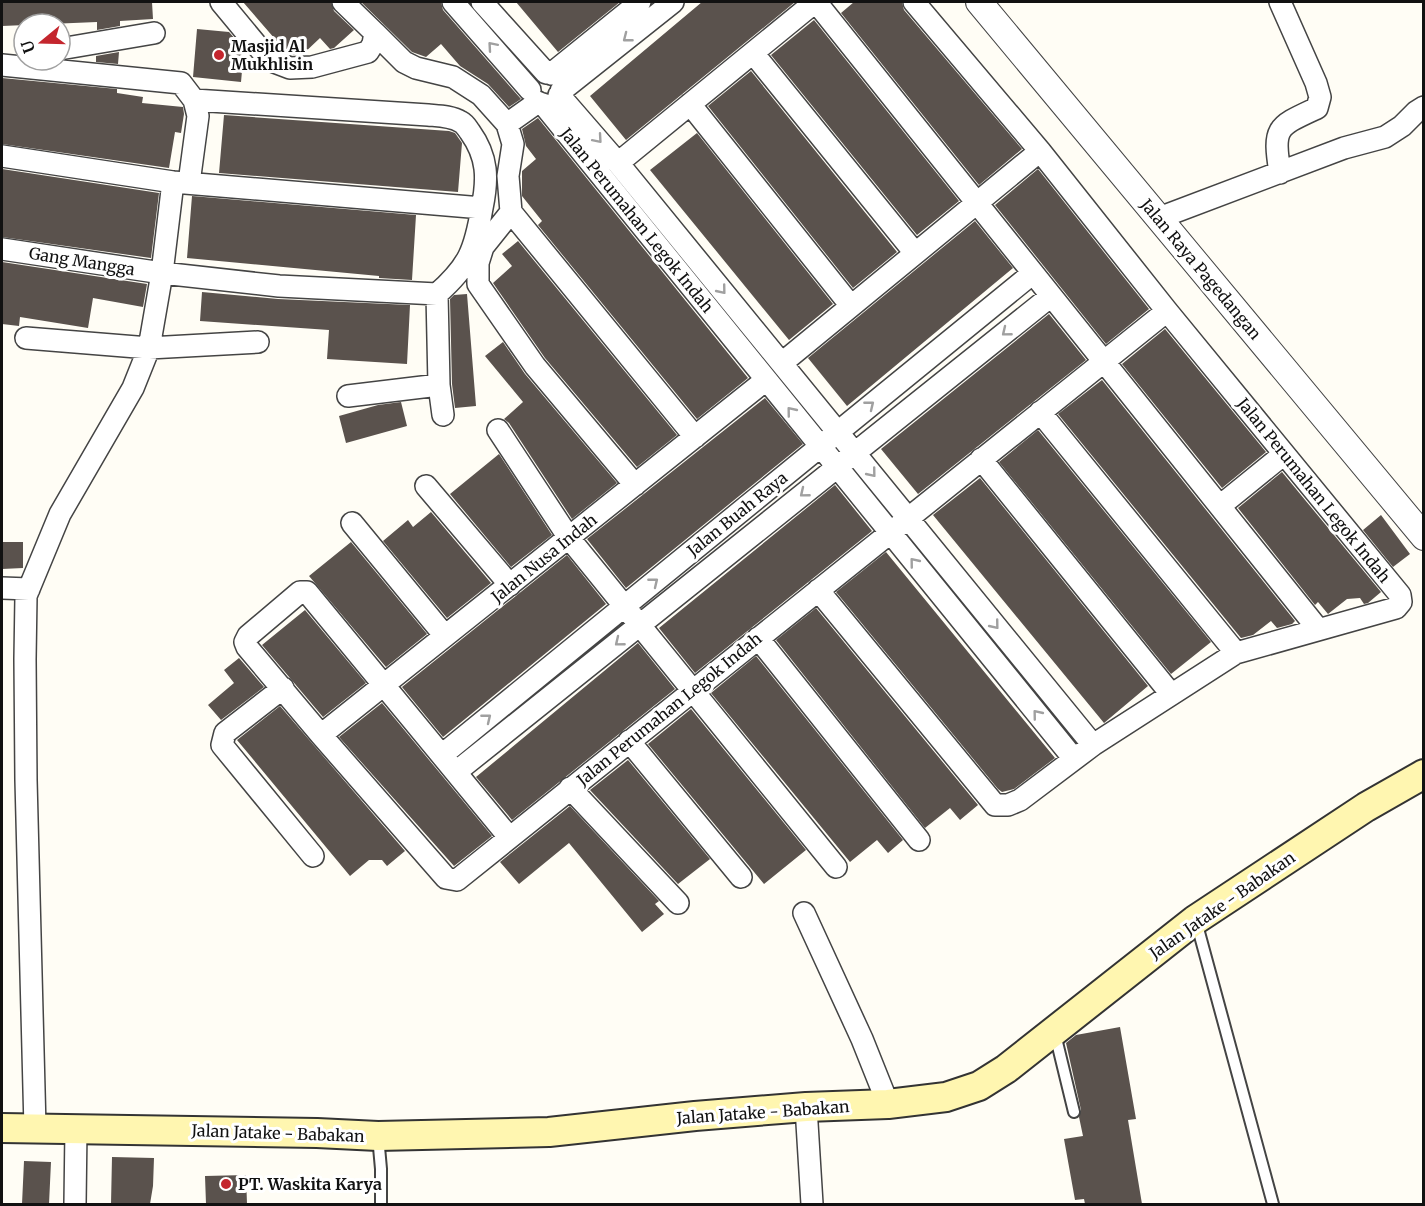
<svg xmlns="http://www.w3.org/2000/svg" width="1425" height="1206" font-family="Merriweather,serif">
  <rect width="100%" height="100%" fill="#fffdf5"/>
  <path fill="#5a524d" d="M2,2H152L153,19L120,21V26L97,30V22L2,26Z
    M243,2H331L334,11L354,30L334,48L330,49L320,38L302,55H292L288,54Z
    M361,2H441L443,10L521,99L509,107L488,84L460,66L441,44L426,57L412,52Z
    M516,2H620L558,52Z
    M702,2H795L626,140L590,96Z
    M854,2H902L904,10L1022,149L979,185L841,13Z
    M814,20L959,201L917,235L771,55Z
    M197,29L229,32L244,49L241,82L193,77Z
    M119,52L118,64L96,62V56Z
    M751,71L897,252L853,288L708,106Z
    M2,78L117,89V93L143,97L142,103L183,107L184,114L181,133L175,132L169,168L2,144Z
    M224,115L449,131L455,133L462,143L458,192L219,173Z
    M538,118L748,378L697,419L538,225L542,221L522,196V171L536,159L526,146L522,129Z
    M697,133L833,304L789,340L650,170Z
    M2,169L159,193L151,258L2,237Z
    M1038,169L1149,309L1106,344L995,205Z
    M192,196L416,215L412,280L379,278V276L187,258Z
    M975,221L1013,268L847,406L808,358Z
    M518,241L677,435L637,467L545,358L493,283L512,266L502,254Z
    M2,262L147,284L143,307L93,298L88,328L20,317L19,326L2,324Z
    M202,292L278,299L410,305L407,364L327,359L329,330L200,321Z
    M467,294L476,406L455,408L452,384L450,299L454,295Z
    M1049,314L1086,360L918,494L881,449Z
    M1165,329L1266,452L1222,488L1122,364Z
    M503,342L525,374L617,483L572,519L509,423L504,419L523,402L485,356Z
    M1102,380L1295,621L1292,624L1277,628L1271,621L1253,635L1241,638L1058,414Z
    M765,398L803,444L626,588L587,539Z
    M401,402L407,426L346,443L339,416L378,405Z
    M1038,430L1211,642L1171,674L999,462Z
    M499,454L552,535L511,567L450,494Z
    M1282,472L1381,592L1368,603L1364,604L1360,598L1347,599L1328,614L1318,602L1315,605L1238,508Z
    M980,478L1148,686L1104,723L933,515Z
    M835,485L872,531L695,673L659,628Z
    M431,512L491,583L447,618L383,541L408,520L413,527Z
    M1381,515L1410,554L1393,567L1363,530Z
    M2,542H23V568L2,569Z
    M351,542L427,634L386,667L309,576Z
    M886,552L1055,758L1014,789L1002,792L998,789L836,592Z
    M567,555L606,604L443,737L402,687Z
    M816,608L978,805L960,820L950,808L925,828L776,640Z
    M305,610L366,683L323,717L262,645Z
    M638,643L675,689L512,820L476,777Z
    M756,656L903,840L888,853L877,840L850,862L711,693Z
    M239,658L264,687L221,720L208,705L234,683L224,670Z
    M382,703L492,836L454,866L339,737Z
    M280,706L405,851L387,866L382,860H369L350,876L237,740Z
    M691,709L806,850L764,884L648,744Z
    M628,760L710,859L678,884L590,790Z
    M570,806L659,901L655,904L664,914L642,932L569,843L519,884L500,862Z
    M1120,1027L1136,1119L1128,1120L1142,1204H1085L1084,1199L1075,1200L1064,1139L1083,1136L1079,1117L1081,1110L1066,1043L1076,1035Z
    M112,1157L154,1158L153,1186L150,1204H111Z
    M24,1161L51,1162L49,1204H22Z
    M246,1175L247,1204H206L205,1176Z"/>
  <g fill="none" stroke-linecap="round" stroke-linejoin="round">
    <g stroke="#444" stroke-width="14">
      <path id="service" d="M1196,921L1273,1204
        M1055,1034L1074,1112
        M378,1136L381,1169V1204"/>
    </g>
    <g stroke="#444" stroke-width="24">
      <path id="minor" d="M221,2L269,60L290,68L312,67L368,52L373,44L375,33L343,2
        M453,2L530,90
        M482,2L546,73
        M816,2L1318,629
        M375,33L404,62L416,68L453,77L481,95L507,124
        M60,49L154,33
        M753,53L915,253
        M2,65L181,83L194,100L198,116L189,183
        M551,74L640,2
        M561,91L673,2
        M559,95L618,163L1093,745
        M194,100L428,115C439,116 451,116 461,122C465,124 467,128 470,132C488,157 488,179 482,208
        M538,102L507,124L513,144L508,176L511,212L695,437
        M543,104L1074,759
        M690,104L851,306
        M2,156L173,182L482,208C475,250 469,266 437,294L439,385L443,415
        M618,163L815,2
        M1280,173C1273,127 1276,127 1317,108L1320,97L1316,83L1280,2
        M511,212L483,247L478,263V284L535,366L635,485
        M1159,218L1344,148L1385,137L1402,126L1416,112L1424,107
        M2,249L162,273L279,286L437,294
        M26,338L149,348L258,342
        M782,363L1040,151
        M348,396L439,385
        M1040,412L1236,653
        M498,430L569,538L836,867
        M981,459L1171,694
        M426,486L510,585
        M1220,506L1284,454
        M352,523L445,636
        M2,588L29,589
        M818,590L995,805H1008L1020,800L1093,745L1236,653L1396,608L1401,602L1400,595L1167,311L1040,151L914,2
        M758,638L919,840
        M283,688L225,733L222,745L313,856
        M321,735L766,380
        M629,741L741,877
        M442,755L1033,273
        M456,772L1051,296
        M570,788L678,903
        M509,837L307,592H300L248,636L245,642L247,647L321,735L446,878L457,880L1167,311
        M804,913L862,1039L888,1104
        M806,1107L812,1204
        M35,1128L26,780L25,659L26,596L60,514L133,388L149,348L162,273L173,182
        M75,1204L76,1129"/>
    </g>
    <g stroke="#444" stroke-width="28">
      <path id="tertiary" d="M979,2L1424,537"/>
    </g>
    <g stroke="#333" stroke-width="32">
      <path id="secondary" d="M2,1128L317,1133L378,1136L549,1132L695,1116L806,1107L888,1104L946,1097L979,1086L1006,1069L1195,920L1366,807L1424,774"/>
    </g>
    <use href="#service" stroke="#fff" stroke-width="10"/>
    <use href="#minor" stroke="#fff" stroke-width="21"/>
    <use href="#tertiary" stroke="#fff" stroke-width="26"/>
    <use href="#secondary" stroke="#fff6b0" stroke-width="28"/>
  </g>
  <defs><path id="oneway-chevron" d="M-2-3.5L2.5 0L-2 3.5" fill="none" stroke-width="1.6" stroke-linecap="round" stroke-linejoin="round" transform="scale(1.5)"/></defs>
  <g stroke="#a0a0a0">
    <use href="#oneway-chevron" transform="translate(627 38) rotate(142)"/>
    <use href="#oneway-chevron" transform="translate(492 46) rotate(-131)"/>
    <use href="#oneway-chevron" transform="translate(598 139) rotate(49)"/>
    <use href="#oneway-chevron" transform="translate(722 290) rotate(51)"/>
    <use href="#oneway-chevron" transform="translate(1006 332) rotate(141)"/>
    <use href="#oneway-chevron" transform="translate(870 405) rotate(-39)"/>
    <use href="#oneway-chevron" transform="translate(791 411) rotate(-129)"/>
    <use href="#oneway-chevron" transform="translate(872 473) rotate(51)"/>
    <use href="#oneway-chevron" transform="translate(804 493) rotate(141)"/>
    <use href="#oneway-chevron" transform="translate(914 562) rotate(-129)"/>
    <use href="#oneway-chevron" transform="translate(654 582) rotate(-39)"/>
    <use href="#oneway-chevron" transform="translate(995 625) rotate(51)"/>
    <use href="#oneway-chevron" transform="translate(619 642) rotate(141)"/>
    <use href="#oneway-chevron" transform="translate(1037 714) rotate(-129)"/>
    <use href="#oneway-chevron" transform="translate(487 718) rotate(-39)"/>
  </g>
  <g fill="#c4262e" stroke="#fff" stroke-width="2">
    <circle cx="219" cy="55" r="6"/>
    <circle cx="226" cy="1184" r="6"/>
  </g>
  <g text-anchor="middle" stroke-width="6" stroke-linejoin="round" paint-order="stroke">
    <g font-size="16" font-weight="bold" fill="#111" stroke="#fff" text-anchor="start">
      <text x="231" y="52">Masjid Al<tspan x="231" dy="18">Mukhlisin</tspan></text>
      <text x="238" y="1190">PT. Waskita Karya</text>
    </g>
    <g font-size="16" fill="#111" stroke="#fff">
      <text transform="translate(637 220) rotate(51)" y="6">Jalan Perumahan Legok Indah</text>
      <text transform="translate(82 261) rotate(9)" y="6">Gang Mangga</text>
      <text transform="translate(1201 269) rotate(50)" y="6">Jalan Raya Pagedangan</text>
      <text transform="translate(1314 490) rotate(51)" y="6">Jalan Perumahan Legok Indah</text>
      <text transform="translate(737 514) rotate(-39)" y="6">Jalan Buah Raya</text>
      <text transform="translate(544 558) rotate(-39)" y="6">Jalan Nusa Indah</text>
      <text transform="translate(669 709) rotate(-39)" y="6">Jalan Perumahan Legok Indah</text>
      <text transform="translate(1222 905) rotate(-35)" y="6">Jalan Jatake - Babakan</text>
      <text transform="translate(763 1112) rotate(-4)" y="6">Jalan Jatake - Babakan</text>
      <text transform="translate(278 1133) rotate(2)" y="6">Jalan Jatake - Babakan</text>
    </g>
  </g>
  <rect width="1425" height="1206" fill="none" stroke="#111111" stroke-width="6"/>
  <g transform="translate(42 42) rotate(251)"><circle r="28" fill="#ffffff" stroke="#a0a0a0" stroke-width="1.5"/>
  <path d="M0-4.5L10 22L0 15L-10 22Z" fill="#c4262e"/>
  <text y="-9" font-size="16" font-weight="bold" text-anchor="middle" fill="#111111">U</text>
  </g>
</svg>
